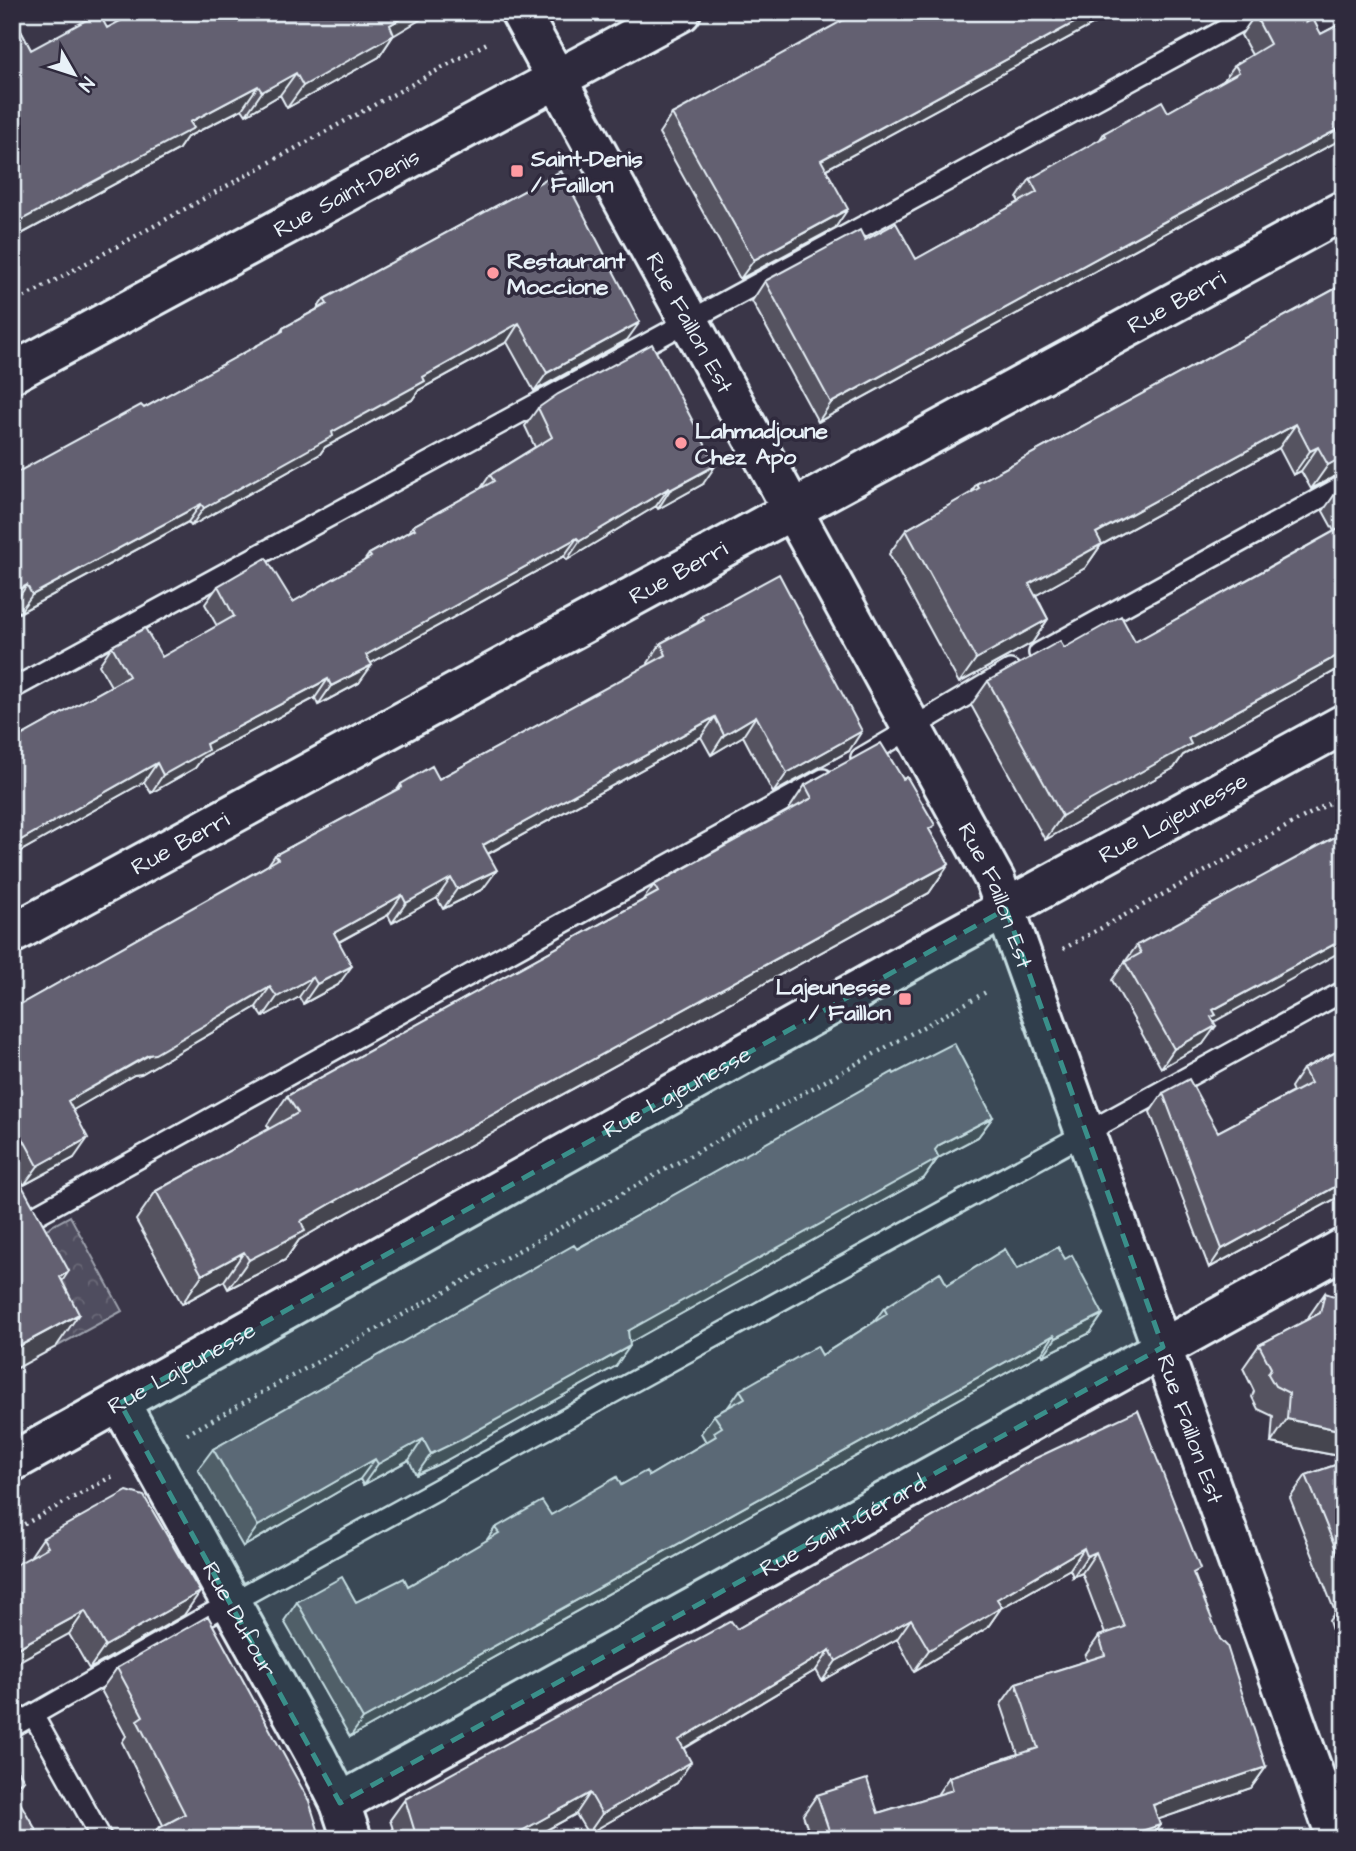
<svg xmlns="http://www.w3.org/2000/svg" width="1356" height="1851" font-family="'Architects Daughter',sans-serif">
  <defs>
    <pattern id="park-crowns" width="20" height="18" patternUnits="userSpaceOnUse" patternTransform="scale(1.75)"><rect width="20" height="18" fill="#504e5f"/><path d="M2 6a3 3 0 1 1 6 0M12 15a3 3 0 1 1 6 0" fill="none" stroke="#696877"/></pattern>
  </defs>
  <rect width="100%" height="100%" fill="#3a3648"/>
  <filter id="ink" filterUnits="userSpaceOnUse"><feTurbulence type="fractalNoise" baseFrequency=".0143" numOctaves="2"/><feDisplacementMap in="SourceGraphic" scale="14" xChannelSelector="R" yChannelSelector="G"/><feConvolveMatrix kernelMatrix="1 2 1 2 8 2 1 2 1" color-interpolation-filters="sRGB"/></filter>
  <g filter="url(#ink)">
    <path fill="url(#park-crowns)" stroke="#9ca0ac" stroke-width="2" d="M70,1216L122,1311L56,1347L12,1232L19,1244Z"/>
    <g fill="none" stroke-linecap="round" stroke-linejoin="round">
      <g stroke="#e8f1f8" stroke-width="24">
        <path id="lane" d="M1039,653L1344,485
          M12,689L1257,12
          M861,758L1010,670
          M12,1193L27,1220L823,779
          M33,1715L102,1839
          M12,1727L203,1618L1344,991"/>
      </g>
      <g stroke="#e8f1f8" stroke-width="44">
        <g id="street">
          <path id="s1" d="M520,12L995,880L1337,1839"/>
          <path id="s2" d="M12,934L1344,210"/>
          <path id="s3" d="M120,1403L316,1756L340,1803L352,1839"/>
          <path id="s4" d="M340,1803L1344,1248"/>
        </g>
      </g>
      <g stroke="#e8f1f8" stroke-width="44">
        <g id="secondary">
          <path id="s5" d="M12,373L681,12"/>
          <path id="s6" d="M12,1462L948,940L1344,724"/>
        </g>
      </g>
      <path stroke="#e8f1f8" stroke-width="4.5" stroke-dasharray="2 5" stroke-linecap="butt" d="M12,304L487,43
        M1063,949L1344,795
        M187,1434L988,991
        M12,1531L113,1476"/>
      <use href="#lane" stroke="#2f2a3d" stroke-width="19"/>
      <use href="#street" stroke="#2f2a3d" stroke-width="38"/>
      <use href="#secondary" stroke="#2f2a3d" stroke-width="38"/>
    </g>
    <path fill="#555361" stroke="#e8f1f8" stroke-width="2" d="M1116,12L826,169L835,228L740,279L659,133L672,114Z
      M12,14L31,50L107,28L393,36L379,57L287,108L280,95L246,115L242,109L187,137L178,150L12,239Z
      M1255,15L1306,23L1321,34L1344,22V138L1143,245L818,422L752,301L765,281L865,240L916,259L1019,202L1017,198L1030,179L1099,141L1104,133L1168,112L1223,81L1235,65L1252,55L1241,35Z
      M561,171L627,340L534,391L507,342L419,390L412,400L325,447L320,454L191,526L188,522L19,613L14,604L12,605V475L144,408L279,334L283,328L316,310L324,299Z
      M1344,284V474H1339L1311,489L1301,471L1293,475L1279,448L1101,545L1085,568L1036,595L1048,619L1032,643L959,683L889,554L906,530L971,493L976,484Z
      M538,408L703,484L658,509L656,506L567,560L564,556L371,663L359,683L318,705L315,698L203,757L195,768L151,793L144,782L12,856V741L111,686L99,665L112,646L162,657L217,626L205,604L218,586L293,602L364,561L369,554L408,532L413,526L481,488L490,475L535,447L525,426Z
      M1344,484V666L1183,755L1174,768L1045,840L971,705L988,681L1064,648L1135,642L1334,531L1323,511L1340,487Z
      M702,616L849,751L773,793L743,736L711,755L701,737L488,854L483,889L443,909L437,898L392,923L388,915L339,942L338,985L303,1004L299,997L263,1017L256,1007L141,1074L134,1075L73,1110L74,1158L24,1185L12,1163V1009L268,865L275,855L397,790L401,784L439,779L649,665L648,663L661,643L697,623Z
      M805,785L930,832L949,864L929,893L323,1226L299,1240L285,1260L228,1289L224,1281L182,1304L136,1220L156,1191L269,1129L267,1125L287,1096L642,901L654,885L787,812Z
      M1137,945L1214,1022L1203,1044L1161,1068L1112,980Z
      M1344,1048V1194L1209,1268L1150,1112L1163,1093L1218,1132L1293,1092L1291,1087L1303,1069Z
      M894,1074L993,1117L978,1137L938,1158L924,1178L630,1342L616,1366L443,1462L416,1475L409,1460L363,1485L360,1479L243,1547L198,1469L213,1449Z
      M1065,1259L1103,1314L1090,1333L1043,1356L1042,1353L350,1737L284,1621L297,1602H356L408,1586L486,1541L495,1528L551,1515L621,1485L649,1476L706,1442L701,1433L714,1415L728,1407L740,1390L822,1355L874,1322L884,1308L947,1285Z
      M1325,1293L1344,1457L1271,1443L1273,1416L1258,1409L1252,1397L1254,1391L1243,1368L1259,1345L1308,1320L1309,1316Z
      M1036,1458L1195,1576L1266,1767L1251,1788L1158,1819L1150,1839H811L803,1815L817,1795L878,1813L937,1795L949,1777L1018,1754L1001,1704L1016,1683L1087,1661L1085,1656L1099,1636L1105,1634L1082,1573L1073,1577L1070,1569L1001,1608L987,1628L914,1671L897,1639L822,1681L816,1670L684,1749L677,1783L588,1834L576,1814L530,1839H396L390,1820L405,1799L737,1629Z
      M1344,1462V1667L1329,1621L1335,1612L1290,1498L1306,1475Z
      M43,1538L184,1615L89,1669L69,1634L30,1557Z
      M117,1668L321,1839H150L157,1829L163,1825L122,1742L126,1736L101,1690Z"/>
    <path fill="#45444f" stroke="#e8f1f8" stroke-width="2" d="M412,12H433L393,36L379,57L287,108L303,86L390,25Z
      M1094,12H1116L808,179L821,160Z
      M296,73L280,95L246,115L262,92Z
      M258,86L242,109L187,137L178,150L12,239V225L190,122Z
      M1344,126V138L1143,245L818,422L831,403L1156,226Z
      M848,209L835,228L740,279L754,260Z
      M640,322L627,340L534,391L547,373Z
      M519,323L507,342L419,390L412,400L325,447L320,454L191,526L204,508L423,377Z
      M1296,424L1279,448L1101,545L1085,568L1013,608L1029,584L1096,533Z
      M1318,447L1301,471L1293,475L1310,451Z
      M1344,456V474H1339L1311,489L1328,465Z
      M716,465L703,484L658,509L670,490Z
      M669,488L656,506L567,560L580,541Z
      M201,504L188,522L19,613L32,595Z
      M577,538L564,556L353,673L366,655Z
      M27,585L14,604L12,605V593Z
      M1048,619L1032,643L959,683L976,659Z
      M1344,652V666L1183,755L1174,768L1045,840L1062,816L1188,738Z
      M372,665L359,683L318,705L331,686Z
      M328,679L315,698L203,757L195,768L151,793L163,775L206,744Z
      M756,716L743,736L711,755L724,735Z
      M715,717L701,737L469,864L483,845Z
      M862,731L849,751L773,793L787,773Z
      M157,763L144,782L12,856V845Z
      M949,864L929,893L323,1226L299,1240L285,1260L228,1289L249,1260L301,1221L344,1196Z
      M497,870L483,889L443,909L457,889Z
      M451,878L437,898L392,923L406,903Z
      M402,895L388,915L320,952L334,933Z
      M1344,939V950L1210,1024L1216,1026L1203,1044L1161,1068L1174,1049L1213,1010Z
      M352,966L338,985L303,1004L317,984Z
      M313,977L299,997L263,1017L277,997Z
      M270,987L256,1007L141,1074L134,1075L54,1121L68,1101Z
      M993,1117L978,1137L938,1158L924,1178L613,1352L628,1331L939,1145Z
      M88,1138L74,1158L24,1185L38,1166Z
      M1344,1182V1194L1209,1268L1222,1249Z
      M244,1252L224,1281L182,1304L202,1275Z
      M69,1271L46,1305L60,1277Z
      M79,1314L56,1347L12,1371V1350Z
      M1103,1314L1090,1333L1043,1356L1056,1338Z
      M1054,1335L1042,1353L350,1737L363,1719Z
      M630,1346L616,1366L443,1462L416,1475L431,1454Z
      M1287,1419L1344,1431V1457L1271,1443Z
      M423,1439L409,1460L363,1485L378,1464Z
      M375,1459L360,1479L243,1547L258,1526Z
      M1084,1548L1070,1569L1001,1608L987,1628L914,1671L929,1650L997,1599Z
      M1096,1552L1082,1573L1073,1577L1087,1556Z
      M200,1592L184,1615L89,1669L105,1646Z
      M85,1611L69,1634L12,1665V1651Z
      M911,1619L897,1639L822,1681L836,1661Z
      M830,1650L816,1670L664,1760L679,1740Z
      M691,1762L677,1783L588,1834L602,1814Z
      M1266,1767L1251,1788L1139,1826L1153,1805Z
      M24,1780L12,1797V1787Z
      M590,1793L576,1814L530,1839H507Z
      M1160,1825L1150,1839H1117Z"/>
    <path fill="#636171" stroke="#e8f1f8" stroke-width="2" d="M137,12H412L390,25L394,35L303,86L296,73L262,92L258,86L190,122L194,128L12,225V14L31,50L99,13L107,28Z
      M858,12H1094L821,160L848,209L754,260L672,114Z
      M1260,12H1300L1306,23L1313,19L1321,34L1344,22V126L1156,226L831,403L765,281L860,230L865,240L896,223L916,259L1037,192L1030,179L1106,136L1104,133L1162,101L1168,112L1239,72L1235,65L1270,44L1255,15Z
      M561,171L640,322L547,373L519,323L423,377L425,381L332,432L333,436L204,508L201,504L32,595L27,585L12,593V475L141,405L144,408L283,331V328L327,304L324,299Z
      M1344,284V456L1328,465L1318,447L1310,451L1296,424L1096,533L1102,544L1029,584L1048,619L976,659L906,530L979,488L976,484Z
      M652,344L716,465L670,490L669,488L580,541L577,538L366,655L372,665L331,686L328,679L206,744L208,750L163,775L157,763L12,845V741L129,676L112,646L145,628L162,657L234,616L218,586L266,558L293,602L371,557L369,554L415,529L413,526L494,481L490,475L552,437L538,408L558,394Z
      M1344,484V494L1340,487Z
      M1344,526V652L1188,738L1191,744L1062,816L988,681L1060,641L1064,648L1121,616L1135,642Z
      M779,574L862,731L787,773L756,716L724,735L715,717L483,845L497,870L457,889L451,878L406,903L402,895L334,933L352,966L317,984L313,977L277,997L270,987L155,1054L148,1055L68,1101L88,1138L38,1166L12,1118V1009L258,871L278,859L275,855L402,787L401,784L432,766L439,779L666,655L661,643L704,620L702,616Z
      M881,743L903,779L907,777L935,825L929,829L949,864L344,1196L301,1221L305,1231L249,1260L244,1252L202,1275L156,1191L298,1113L287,1096L658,892L654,885L812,798L805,785Z
      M1344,832V939L1213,1010L1216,1015L1211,1017L1216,1026L1174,1049L1125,962L1141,953L1137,945Z
      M954,1043L993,1117L939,1145L935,1150L939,1158L628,1331L630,1346L458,1441L431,1454L423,1439L378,1464L375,1459L258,1526L213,1449L574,1245L577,1249L893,1072L894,1074Z
      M1344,1048V1182L1222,1249L1163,1093L1189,1079L1218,1132L1311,1083L1303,1069Z
      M21,1184L69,1271L60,1277L79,1314L12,1350V1189Z
      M1058,1247L1065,1259L1072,1255L1103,1314L1056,1338L1054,1335L363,1719L297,1602L342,1577L356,1602L404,1578L408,1586L499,1533L495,1528L542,1501L551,1515L617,1477L621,1485L646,1471L649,1476L716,1436L714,1432L722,1427L714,1415L745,1398L740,1390L817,1346L822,1355L887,1314L884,1308L940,1272L947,1285L1005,1249L1017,1269Z
      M1325,1293L1340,1298L1344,1296V1431L1287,1419L1289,1393L1275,1386L1268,1374L1271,1368L1259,1345L1320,1313Z
      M1138,1410L1200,1569L1193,1573L1220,1639L1227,1646L1266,1767L1153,1805L1160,1825L1117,1839H1107L1105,1834L1092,1839H832L817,1795L867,1779L878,1813L953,1790L949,1777L1038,1748L1016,1683L1105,1655L1099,1636L1125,1627L1096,1552L1087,1556L1084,1548L997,1599L1002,1607L929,1650L911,1619L836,1661L830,1650L679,1740L691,1762L602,1814L590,1793L507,1839H417L405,1799L731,1621L737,1629L1036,1458Z
      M1344,1462V1569L1306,1475Z
      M127,1491L144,1496L200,1592L105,1646L85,1611L12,1651V1567L48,1547L43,1538Z
      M208,1616L309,1801L321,1839H162L157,1829L185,1814L137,1720L143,1716L117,1668Z
      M12,1762L24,1780L12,1787Z
      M12,1789L39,1835L32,1839H12Z"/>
  </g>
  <path fill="#3a8f8a" fill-opacity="0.2" stroke="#3a8f8a" stroke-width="5" stroke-dasharray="14 9" stroke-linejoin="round" d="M1006,909L1163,1347L340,1803L120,1403Z"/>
  <g fill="#ff9aa2" stroke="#2f2a3d" stroke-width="2.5">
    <rect x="510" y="164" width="14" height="14" rx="3.5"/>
    <circle cx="493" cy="273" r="7"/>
    <circle cx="681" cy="443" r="7"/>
    <rect x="898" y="992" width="14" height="14" rx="3.5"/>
  </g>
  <g text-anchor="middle" stroke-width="7" stroke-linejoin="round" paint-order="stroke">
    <g font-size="23" font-weight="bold" fill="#e8f1f8" stroke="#2f2a3d" text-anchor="start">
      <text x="531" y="166">Saint-Denis<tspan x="531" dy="26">/ Faillon</tspan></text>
      <text x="507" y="268">Restaurant<tspan x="507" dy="26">Moccione</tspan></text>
      <text x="695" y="438">Lahmadjoune<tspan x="695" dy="26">Chez Apo</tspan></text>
      <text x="891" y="994" text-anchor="end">Lajeunesse<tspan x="891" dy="26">/ Faillon</tspan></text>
    </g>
    <g font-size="23" fill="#e8f1f8" stroke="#2f2a3d">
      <text dy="8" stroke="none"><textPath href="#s5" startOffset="380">Rue Saint-Denis</textPath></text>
      <text dy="8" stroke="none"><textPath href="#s2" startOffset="1325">Rue Berri</textPath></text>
      <text dy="8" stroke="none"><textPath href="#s1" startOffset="354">Rue Faillon Est</textPath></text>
      <text dy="8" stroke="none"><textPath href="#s2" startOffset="758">Rue Berri</textPath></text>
      <text dy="8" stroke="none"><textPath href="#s6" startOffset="1328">Rue Lajeunesse</textPath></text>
      <text dy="8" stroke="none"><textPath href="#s2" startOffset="191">Rue Berri</textPath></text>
      <text dy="8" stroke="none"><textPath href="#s1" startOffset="1004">Rue Faillon Est</textPath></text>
      <text dy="8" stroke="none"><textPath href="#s6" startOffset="761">Rue Lajeunesse</textPath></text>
      <text dy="8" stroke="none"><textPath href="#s6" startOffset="194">Rue Lajeunesse</textPath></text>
      <text dy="8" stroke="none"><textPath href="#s1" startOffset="1572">Rue Faillon Est</textPath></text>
      <text dy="8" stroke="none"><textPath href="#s4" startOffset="574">Rue Saint-Gérard</textPath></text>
      <text dy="8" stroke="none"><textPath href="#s3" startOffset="247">Rue Dufour</textPath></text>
    </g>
  </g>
  <rect width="1356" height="1851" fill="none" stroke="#2f2a3d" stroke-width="42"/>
  <rect x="21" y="21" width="1314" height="1809" fill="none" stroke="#e8f1f8" stroke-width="2.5" filter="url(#ink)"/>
  <g transform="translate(74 74) rotate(129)" stroke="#2f2a3d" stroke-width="5" paint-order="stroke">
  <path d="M0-5L12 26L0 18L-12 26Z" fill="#e8f1f8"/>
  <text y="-10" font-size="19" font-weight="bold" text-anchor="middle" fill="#e8f1f8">N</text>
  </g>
</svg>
